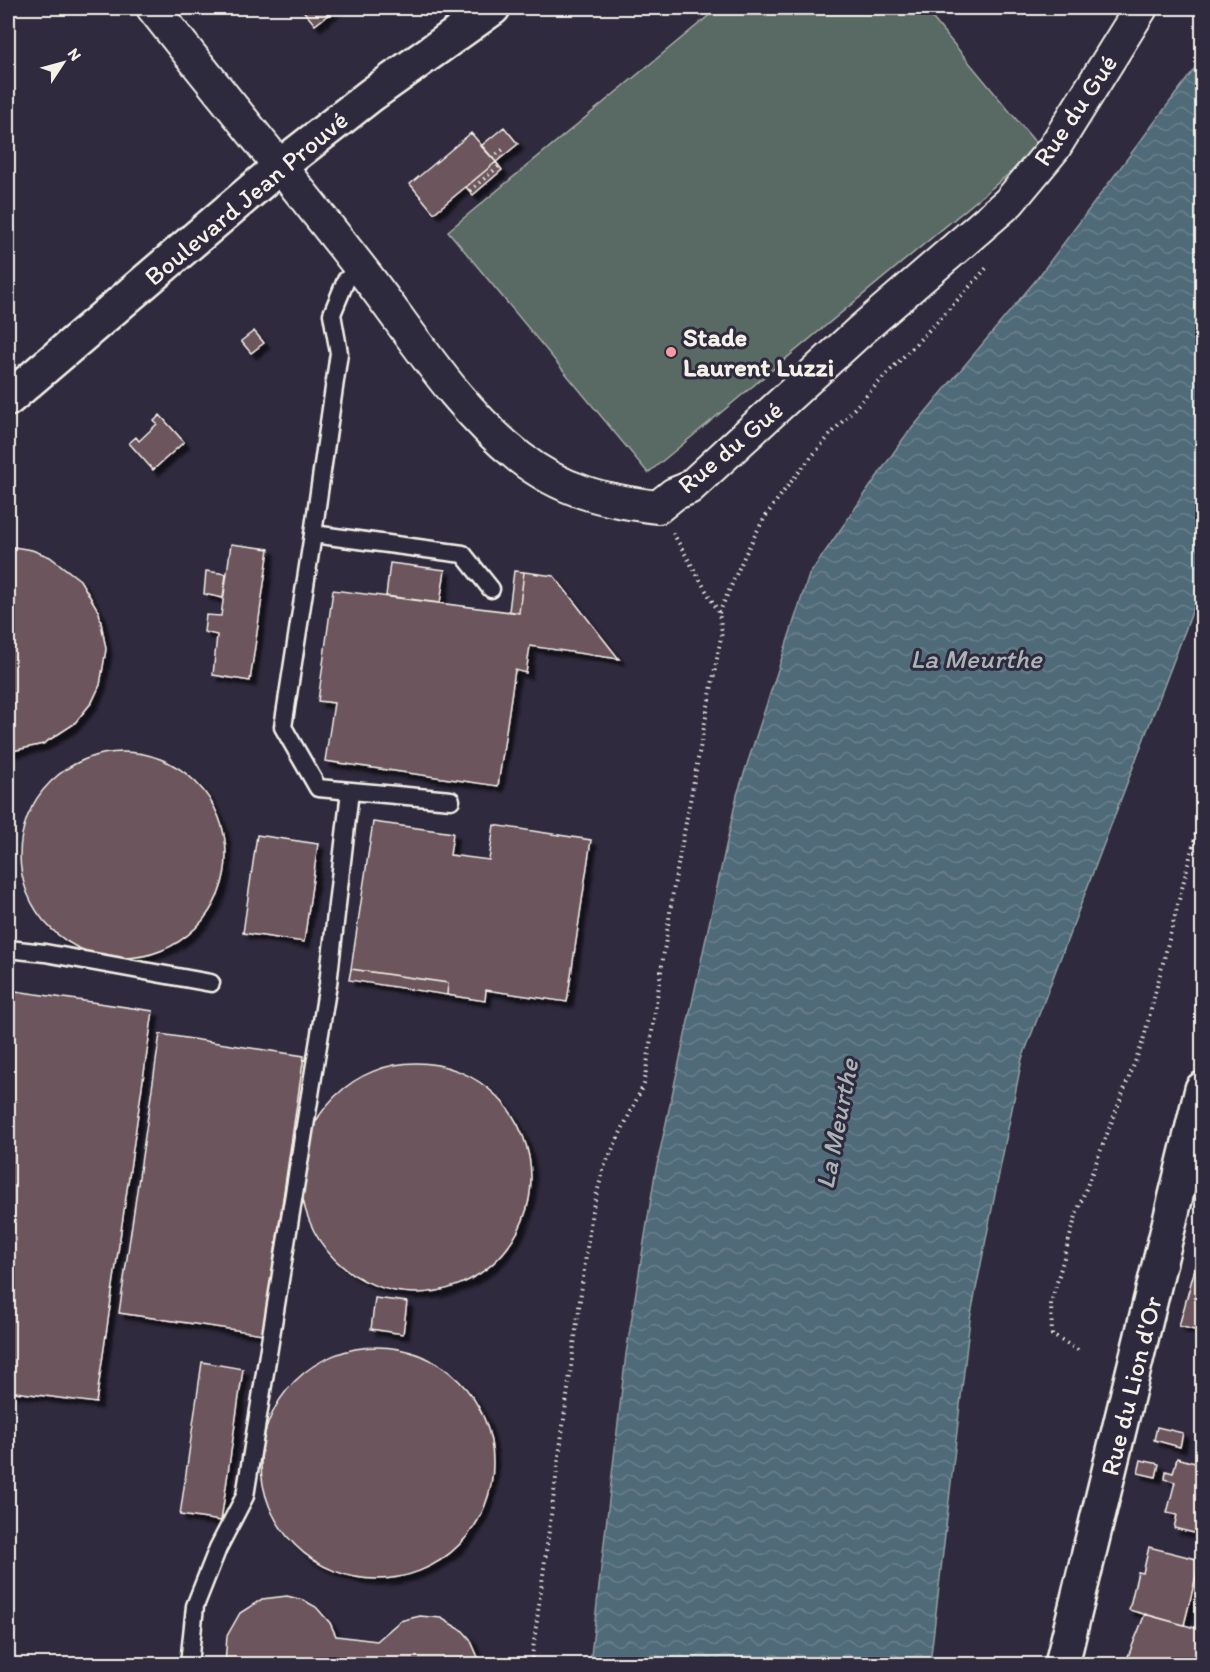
<svg xmlns="http://www.w3.org/2000/svg" width="1210" height="1672" font-family="Itim,sans-serif">
  <defs>
    <pattern id="water-waves" width="16" height="10" patternUnits="userSpaceOnUse" patternTransform="scale(1.5)"><rect width="16" height="10" fill="#506a78"/><path d="M0 5q4-4 8 0t8 0" fill="none" stroke="#6a808b"/></pattern>
    <filter id="shadow"><feDropShadow dx="5.5" dy="5.5" stdDeviation="1.5" flood-color="#0009"/></filter>
  </defs>
  <rect width="100%" height="100%" fill="#2f2a3d"/>
  <filter id="ink" filterUnits="userSpaceOnUse"><feTurbulence type="fractalNoise" baseFrequency=".0167" numOctaves="2"/><feDisplacementMap in="SourceGraphic" scale="12" xChannelSelector="R" yChannelSelector="G"/><feConvolveMatrix kernelMatrix="1 2 1 2 8 2 1 2 1" color-interpolation-filters="sRGB"/></filter>
  <g filter="url(#ink)">
    <path fill="#596b64" stroke="#a6aea6" stroke-width="1.5" d="M718,8H924L1040,148L648,473L448,231Z"/>
    <path fill="url(#water-waves)" stroke="#92a0a5" stroke-width="1.5" d="M1202,59V586L1022,1059L970,1319L930,1664H590L626,1354L655,1174L737,795L809,575L903,439L1036,280Z"/>
    <path fill="#6c545d" stroke="#f4f1e8" stroke-width="1.5" filter="url(#shadow)" d="M301,8H337L315,25Z
      M504,127L518,144L496,162L481,146Z
      M471,133L496,162L434,213L410,184Z
      M496,162L502,170L473,195L466,187Z
      M254,331L264,343L251,353L241,341Z
      M160,415L184,442L153,470L129,443L136,437L139,441L157,424L154,421Z
      M231,544L269,549L250,681L213,675L217,635L204,632L206,615L221,616Z
      M8,546L32,550L50,557L80,580L99,612L106,649L100,685L92,702L74,724L43,744L8,752Z
      M390,563L445,570L440,603L386,596Z
      M206,571L226,574L223,598L204,594Z
      M514,571L524,572L519,613L509,611Z
      M524,572L554,576L619,659L530,646L526,673L515,670L498,786L325,761L334,703L318,701L333,590L519,613Z
      M20 855a103 103 0 1 1 206 0a103 103 0 1 1-206 0Z
      M373,822L453,833L450,855L489,860L494,825L591,840L567,1002L486,990L485,1001L447,995L448,983L351,969Z
      M257,835L318,844L304,942L243,933Z
      M351,969L448,983L447,995L349,980Z
      M8,990L153,1011L96,1403L8,1391Z
      M160,1034L304,1056L263,1334L119,1313Z
      M301 1178a115 115 0 1 1 230 0a115 115 0 1 1-230 0Z
      M1199,1254L1202,1258V1332L1179,1326Z
      M375,1298L407,1302L403,1334L371,1329Z
      M261 1463a116 116 0 1 1 232 0a116 116 0 1 1-232 0Z
      M202,1362L243,1369L221,1521L180,1515Z
      M1157,1427L1183,1433L1180,1447L1154,1440Z
      M1177,1458L1202,1465V1462V1535L1174,1528L1177,1515L1167,1513L1175,1482L1165,1479L1166,1471L1173,1473Z
      M1141,1460L1159,1464L1156,1477L1138,1473Z
      M1149,1547L1200,1560L1184,1625L1129,1610L1138,1572L1143,1573Z
      M287,1596L303,1600L316,1607L330,1623L336,1636L377,1641L400,1621L420,1616L441,1618L463,1631L470,1639L481,1664H225L227,1636L240,1613L262,1599Z
      M1145,1614L1202,1630V1664H1125Z"/>
    <g fill="none" stroke-linecap="round" stroke-linejoin="round">
      <g stroke="#f4f1e8" stroke-width="21">
        <path id="service" d="M361,268L346,280L332,314L339,353L313,534L463,554L491,589
          M313,534L283,727L318,788L451,800
          M8,949L45,953L211,983
          M189,1664L195,1606L218,1548L245,1496L328,984L350,791"/>
      </g>
      <g stroke="#f4f1e8" stroke-width="36">
        <path id="minor" d="M153,8C222,96 294,182 362,270C412,334 455,406 519,457C562,491 605,501 658,507L674,494L689,488L860,331L1009,202L1054,148L1141,8"/>
      </g>
      <g stroke="#f4f1e8" stroke-width="38">
        <path id="tertiary" d="M8,399L279,167L371,95L493,8"/>
      </g>
      <g stroke="#f4f1e8" stroke-width="38">
        <path id="secondary" d="M1062,1664L1202,1089"/>
      </g>
      <path stroke="#f4f1e8" stroke-width="4" stroke-dasharray="1.5 4.5" stroke-linecap="butt" d="M492,158L505,148
        M470,191L499,166
        M719,613C736,577 751,535 775,503C838,417 919,345 989,265
        M1078,1350L1052,1335L1051,1303L1077,1212L1143,1041L1202,810
        M531,1664L592,1211L604,1167L644,1084L674,886L722,632L719,613L673,533"/>
      <use href="#service" stroke="#2f2a3d" stroke-width="16"/>
      <use href="#minor" stroke="#2f2a3d" stroke-width="32"/>
      <use href="#tertiary" stroke="#2f2a3d" stroke-width="33"/>
      <use href="#secondary" stroke="#2f2a3d" stroke-width="33"/>
    </g>
  </g>
  <circle fill="#ff9aa2" stroke="#2f2a3d" stroke-width="2" cx="671" cy="352" r="6"/>
  <g text-anchor="middle" stroke-width="6" stroke-linejoin="round" paint-order="stroke">
    <g font-size="26" fill="#f4f1e8" stroke="#2f2a3d">
      <text transform="translate(1075 110) rotate(-56)" y="9">Rue du Gué</text>
      <text transform="translate(246 198) rotate(-40)" y="9">Boulevard Jean Prouvé</text>
      <text transform="translate(730 447) rotate(-40)" y="9">Rue du Gué</text>
      <text transform="translate(1131 1386) rotate(-76)" y="9">Rue du Lion d'Or</text>
    </g>
    <g font-size="26" font-weight="bold" fill="#f4f1e8" stroke="#2f2a3d" text-anchor="start">
      <text x="683" y="346">Stade<tspan x="683" dy="30">Laurent Luzzi</tspan></text>
    </g>
    <g font-size="27" font-style="italic" fill="#aab4b6" stroke="#2f2a3d">
      <text x="976" y="668">La Meurthe</text>
      <text transform="translate(837 1124) rotate(-79)" y="9">La Meurthe</text>
    </g>
  </g>
  <rect width="1210" height="1672" fill="none" stroke="#2f2a3d" stroke-width="30"/>
  <rect x="15" y="15" width="1180" height="1642" fill="none" stroke="#f4f1e8" stroke-width="2" filter="url(#ink)"/>
  <g transform="translate(63 63) rotate(54)" stroke="#2f2a3d" stroke-width="4.5" paint-order="stroke">
  <path d="M0-4.5L10 22L0 15L-10 22Z" fill="#f4f1e8"/>
  <text y="-9" font-size="16" font-weight="bold" text-anchor="middle" fill="#f4f1e8">N</text>
  </g>
</svg>
